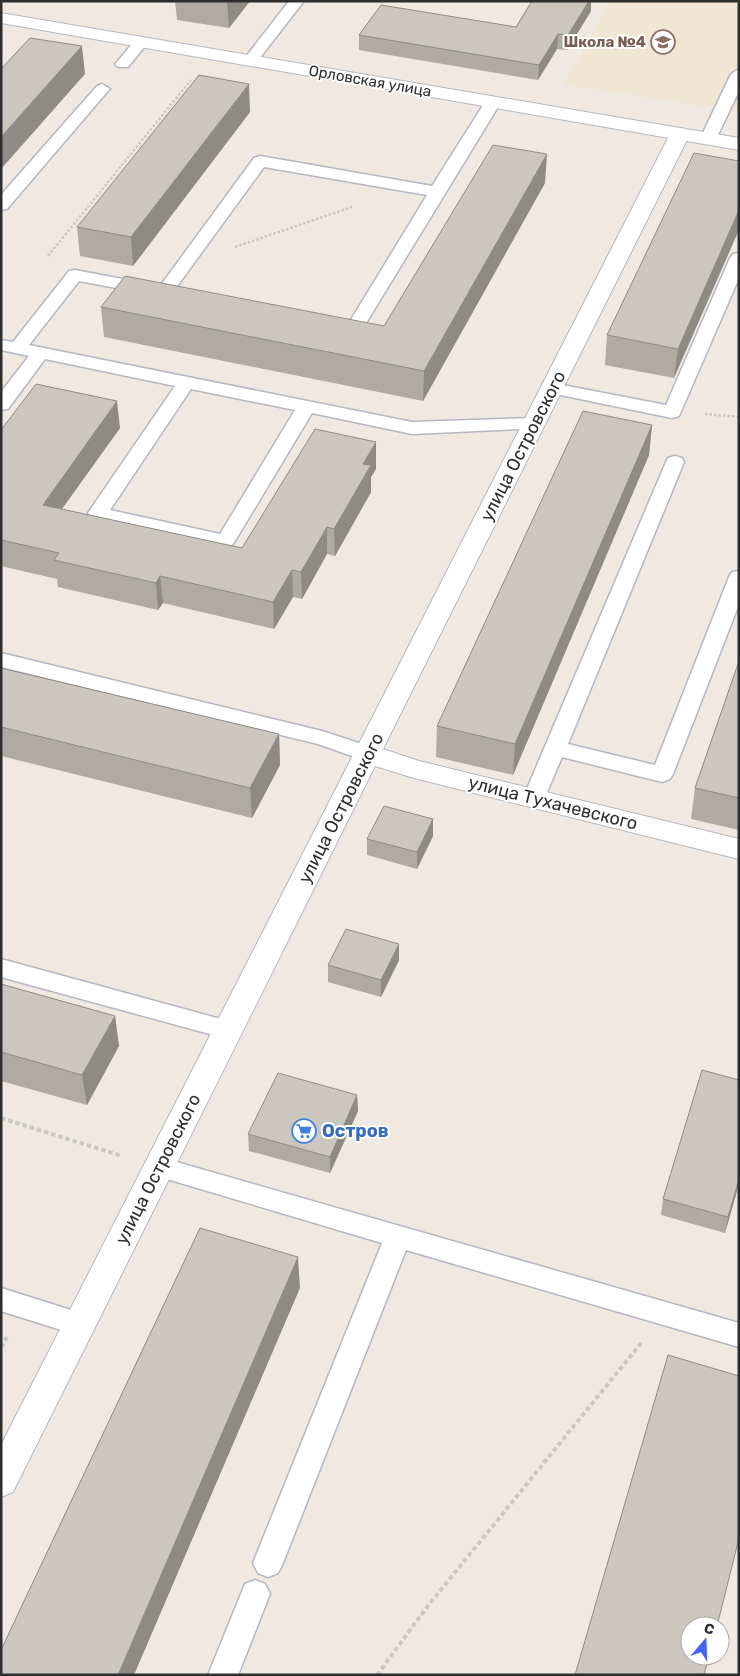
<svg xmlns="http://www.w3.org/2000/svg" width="740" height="1676" font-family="Rubik,sans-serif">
  <rect width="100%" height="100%" fill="#efe9e1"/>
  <path fill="#f0e6d1" d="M611,1H739V112L564,84Z"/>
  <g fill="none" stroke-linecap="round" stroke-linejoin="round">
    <g stroke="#b4b7c1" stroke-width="3">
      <path id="lane" d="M289,1H304L255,64H245L242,61L245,58Z
        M141,37L149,42L146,45L128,67H118L115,64L118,61L136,39Z
        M739,69V91L716,139L714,142H702L700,139L731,74Z
        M102,84L110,89L107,92L7,209L1,210V195L97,86Z
        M493,97L501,102L360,333C350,335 337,331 327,329L324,325L327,321L333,320L349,323L427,195L264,167L170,296H158L155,292L149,294L79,281L29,345L412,422L533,418L540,420L542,424L540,428L412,434L312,413L235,541L232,545L225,547L98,519L91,517L88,513L175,386L45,359L8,409L1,410V392L29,356L1,350V340L13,342L69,271L75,270L149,284L155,285L158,289L254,158L260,156L432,186L485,102ZM191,389L295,410L220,534L110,510Z
        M739,253V278L679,416L672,418L546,392L543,388L546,384L552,383L666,405L730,258L733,254Z
        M675,456L682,458L684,462L568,744L655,765L729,577L732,572L739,571V604L673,774L670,779L662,782L562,757L542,804L534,806L526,804L523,798L666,462L668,458Z
        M1,653L322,731L377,749L380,754L377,759L369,762L318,744L1,667Z
        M1,959L228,1021L237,1023L240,1030L237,1037L228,1039L1,977Z
        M159,1157L739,1323V1347L406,1250L283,1563L278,1573L268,1577L258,1573L253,1563L382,1243L150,1174L146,1167L150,1160Z
        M1,1288L90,1316L94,1324L90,1332L80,1336L1,1311Z
        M255,1580L265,1584L270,1594L238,1675H208L245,1584Z"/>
    </g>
    <g stroke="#b4b7c1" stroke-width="2">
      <path id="street" d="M680,128L687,130L690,134L383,749L419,761L739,839V859L414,778L375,766L13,1492L1,1497V1445L670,134L673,130Z"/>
    </g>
    <g stroke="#b4b7c1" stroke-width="2">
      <path id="secondary" d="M1,13L739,138V150L1,23Z"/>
    </g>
    <path stroke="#c9c9c9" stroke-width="2.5" stroke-dasharray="2.5 2" stroke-linecap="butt" d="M235,247L352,207
      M48,256L191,80
      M705,414L739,417"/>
    <path stroke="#c9c9c9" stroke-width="4" stroke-dasharray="4.5 3" stroke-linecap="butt" d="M1,1118L122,1156
      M1,1347L7,1337
      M377,1675L427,1607L642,1342"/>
    <use href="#lane" fill="#fff" fill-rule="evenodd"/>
    <use href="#street" fill="#fff" fill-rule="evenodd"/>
    <use href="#secondary" fill="#fff" fill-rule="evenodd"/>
  </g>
  <path fill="#afaba4" d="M175,1H250L229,28L177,20Z
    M532,1H591V11L567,50L557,49L538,80L359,50V35L516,27Z
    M250,112L133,266L80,256L77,227Z
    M739,161L674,378L605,365L607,335Z
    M545,183L423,401L104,337L101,307L384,326Z
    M652,425L649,455L513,775L436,757L437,726Z
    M120,428L62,509L242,548L376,469L371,477V492L335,556L327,554L302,599L293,597L274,629L163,603L158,610L58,587L57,579L1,566V430Z
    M739,661V830L691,819L695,788Z
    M1,668L279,734L280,765L252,818L1,756Z
    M433,819V836L417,869L367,855V839Z
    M399,944V960L381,997L328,982V965Z
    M1,984L115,1016L119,1046L87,1105L1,1081Z
    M739,1080V1184L725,1233L661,1215L663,1199Z
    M357,1095L358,1111L330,1173L249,1151L248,1134Z"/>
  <path fill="#8e8b86" d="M227,1H250L229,28Z
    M589,1H591V11L567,50L568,35Z
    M558,34L557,49L538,80L539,65Z
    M82,46L85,74L1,169V137Z
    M249,84L250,112L133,266L131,237Z
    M547,154L545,183L423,401L424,371Z
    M739,210V230L674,378L678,349Z
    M117,401L120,428L46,531L43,505Z
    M652,425L649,455L513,775L515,744Z
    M376,442V469L371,477V492L335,556L334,529L363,464Z
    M327,527V554L302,599L301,572Z
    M292,570L293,597L274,629L273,602Z
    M160,576L163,603L158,610L156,583Z
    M279,734L280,765L252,818L250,788Z
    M433,819V836L417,869V852Z
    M399,944V960L381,997V980Z
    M115,1016L119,1046L87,1105L82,1075Z
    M357,1095L358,1111L330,1173V1157Z
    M739,1179V1184L725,1233L728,1217Z
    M298,1257L300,1288L134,1675H118Z"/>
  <path fill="#cbc7bf" stroke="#8e8b86" d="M532,1H589L568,35L558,34L539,65L359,35L381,5L516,27Z
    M30,38L82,46L1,137V69Z
    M199,75L249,84L131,237L77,227Z
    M493,145L547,154L424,371L101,307L125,276L384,326Z
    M694,153L739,161V210L678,349L607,335Z
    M36,384L117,401L43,505L242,548L315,429L376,442L363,464L371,465L334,529L327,527L301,572L292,570L273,602L160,576L156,583L54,560L59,553L1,540V430Z
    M583,411L652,425L515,744L437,726Z
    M739,661V798L695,788Z
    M1,668L279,734L250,788L1,727Z
    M384,806L433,819L417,852L367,839Z
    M346,929L399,944L381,980L328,965Z
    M1,984L115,1016L82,1075L1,1052Z
    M702,1070L739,1080V1179L728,1217L663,1199Z
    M278,1073L357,1095L330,1157L248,1134Z
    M200,1228L298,1257L118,1675H1V1650Z
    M668,1355L739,1376V1538L717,1626H690V1656H709L704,1675H575Z"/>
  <defs>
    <g id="school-ring" transform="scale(1.25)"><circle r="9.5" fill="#fff" stroke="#8d6e63" stroke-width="1.5"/><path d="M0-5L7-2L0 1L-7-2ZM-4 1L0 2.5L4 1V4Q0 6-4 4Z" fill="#8d6e63"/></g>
    <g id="supermarket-ring" transform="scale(1.25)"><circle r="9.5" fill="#fff" stroke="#3f7fe0" stroke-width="1.5"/><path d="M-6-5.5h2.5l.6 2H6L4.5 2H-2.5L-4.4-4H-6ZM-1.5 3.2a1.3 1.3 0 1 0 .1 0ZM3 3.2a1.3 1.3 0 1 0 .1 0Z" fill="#3f7fe0"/></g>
  </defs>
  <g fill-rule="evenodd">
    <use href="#school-ring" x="663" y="42"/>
    <use href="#supermarket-ring" x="304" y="1131"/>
  </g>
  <g text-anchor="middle" stroke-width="4" stroke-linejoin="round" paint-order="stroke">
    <g font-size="15" font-weight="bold" fill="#785e54" stroke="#fff" text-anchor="end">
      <text x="646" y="47">Школа №4</text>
    </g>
    <g font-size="15" fill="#2e2e2e" stroke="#fff">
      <text transform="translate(370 81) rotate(10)" y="5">Орловская улица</text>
    </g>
    <g font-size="18" fill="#2e2e2e" stroke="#fff">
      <text transform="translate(523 446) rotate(-63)" y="6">улица Островского</text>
      <text transform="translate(553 803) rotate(14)" y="6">улица Тухачевского</text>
      <text transform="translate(341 808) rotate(-63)" y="6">улица Островского</text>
      <text transform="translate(158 1169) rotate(-63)" y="6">улица Островского</text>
    </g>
    <g font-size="18" font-weight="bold" fill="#366cbe" stroke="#fff" text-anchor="start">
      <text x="322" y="1137">Остров</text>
    </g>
  </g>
  <rect width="740" height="1676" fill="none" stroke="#2e2e2e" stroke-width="5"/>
  <g transform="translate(705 1641) rotate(19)"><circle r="24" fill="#ffffff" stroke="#ababab"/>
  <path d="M0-4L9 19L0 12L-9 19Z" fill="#4264fb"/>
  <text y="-8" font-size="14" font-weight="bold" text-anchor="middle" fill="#2e2e2e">С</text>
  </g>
</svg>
